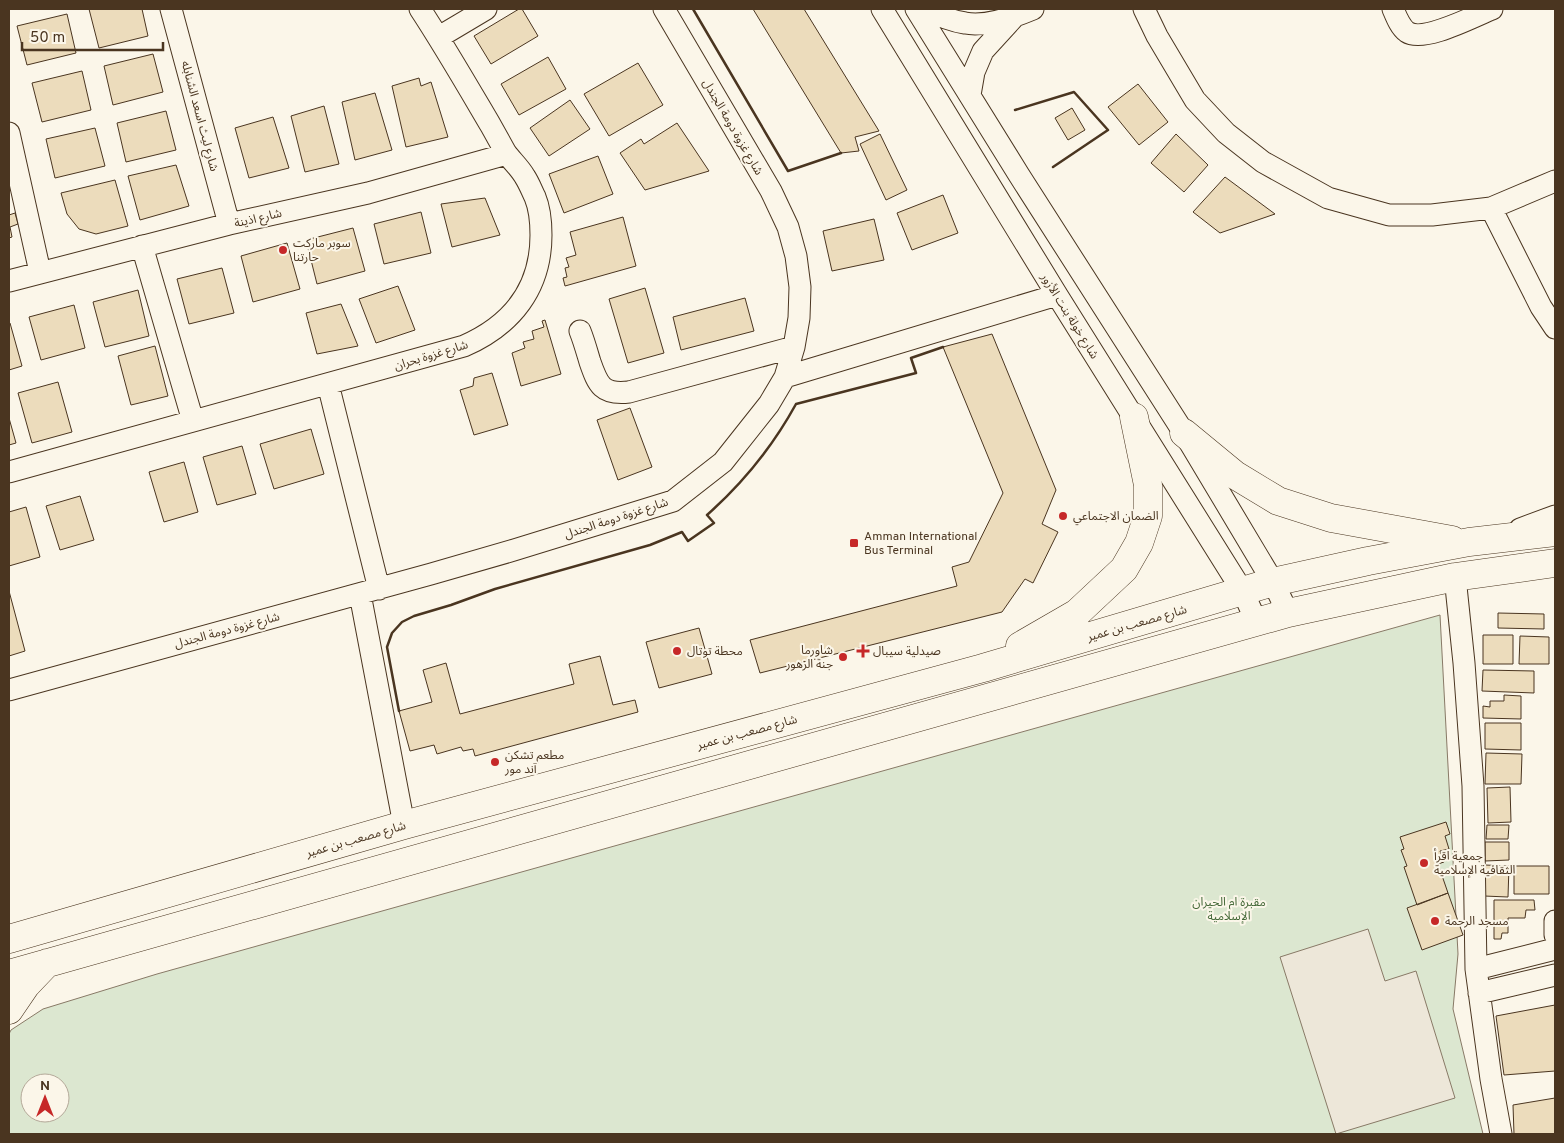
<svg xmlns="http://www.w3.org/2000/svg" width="1564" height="1143" font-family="Overpass,'Noto Sans Arabic',sans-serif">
  <rect width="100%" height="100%" fill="#fbf6e9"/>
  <path fill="#dce7d0" stroke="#887966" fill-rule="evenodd" d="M1440,615L1458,954L1453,1009L1483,1134H9V1034L11,1030L43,1009L157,974ZM30,1083H60V1113H30Z"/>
  <path fill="#ede7d9" stroke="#887966" d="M1368,929L1385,981L1416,971L1455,1098L1336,1134L1280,957Z"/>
  <path fill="#ecdcbc" stroke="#4a3520" d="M89,9H142L148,36L99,48Z
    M519,9H522L538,36L491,64L474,36Z
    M753,9H804L879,131L855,137L859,151L841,153Z
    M67,14L76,53L27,65L17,26Z
    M153,54L163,92L113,105L104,66Z
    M548,57L566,89L519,115L501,84Z
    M638,63L663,105L609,136L584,94Z
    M82,71L91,110L42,122L32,83Z
    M419,78L421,86L431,82L448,137L406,147L392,86Z
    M1138,84L1168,122L1139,145L1108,107Z
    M375,93L392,150L355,160L342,102Z
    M570,100L590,129L549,156L530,128Z
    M324,106L339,164L305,172L291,116Z
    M1072,108L1085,130L1068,140L1055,118Z
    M166,111L176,150L126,162L117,123Z
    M273,117L289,168L249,178L235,128Z
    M677,123L709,171L645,190L620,153L641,139L644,144Z
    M95,128L105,166L55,178L46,139Z
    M880,134L907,190L886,200L860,144Z
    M1176,134L1208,165L1184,192L1151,163Z
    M598,156L613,194L564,213L549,174Z
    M176,165L189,206L140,220L128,176Z
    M1225,177L1275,214L1220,233L1193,212Z
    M115,180L128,226L96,234L79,229L67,214L61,193Z
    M943,195L958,233L912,250L897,213Z
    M485,198L500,235L452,247L441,204Z
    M421,212L431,253L384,264L374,224Z
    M15,213L18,224L10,227L12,237L9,238V215Z
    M623,217L636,266L565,286L563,278L567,277L565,268L569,267L566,258L576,255L570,232Z
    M874,219L884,260L832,271L823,231Z
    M353,228L365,271L317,284L306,240Z
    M287,243L300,289L253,302L241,256Z
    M222,268L234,313L189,324L177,279Z
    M398,286L415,330L376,343L359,299Z
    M645,288L664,353L628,363L609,299Z
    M138,290L149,336L105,347L93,302Z
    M745,298L754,331L681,350L673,317Z
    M341,304L358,346L317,354L306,313Z
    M74,305L85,348L41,360L29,317Z
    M545,320L561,374L521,386L512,353L525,348L523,342L534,339L532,331L544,327L542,321Z
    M10,323L22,366L9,370V324Z
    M992,334L1056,490L1042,524L1058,532L1033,583L1025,579L1002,612L760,673L750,640L957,586L952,567L969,562L1003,493L943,347Z
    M155,346L168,396L131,405L118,356Z
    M492,373L508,425L474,435L460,390L473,386L474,378Z
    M58,382L72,432L32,443L18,393Z
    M630,408L652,467L618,480L597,420Z
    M9,418L16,443L9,445Z
    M311,429L324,474L274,489L260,444Z
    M242,446L256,494L217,505L203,457Z
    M184,462L198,512L164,522L149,472Z
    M80,496L94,540L60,550L46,506Z
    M26,507L40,557L9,566V512Z
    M9,591L25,651L9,656Z
    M1498,613L1544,614V629L1498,628Z
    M699,628L712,674L659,688L646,642Z
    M1483,635H1513V664H1483Z
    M1520,636L1549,637V664H1519Z
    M600,656L613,705L635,700L638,712L475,756L473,749L463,751L461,747L437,754L434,745L410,751L399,711L432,702L423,670L446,663L460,714L574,684L569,664Z
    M1483,670L1534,671V693L1482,691Z
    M1504,695L1521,696V719L1483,718V706L1490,707V701H1504Z
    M1485,723H1521V750L1485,749Z
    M1486,753L1522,754L1521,784H1485Z
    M1510,787L1511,822L1488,823L1487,788Z
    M1446,822L1450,834L1445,836L1449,849L1440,851L1444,862L1438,864L1448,893L1417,905L1404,867L1407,866L1401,850L1404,849L1400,837Z
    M1487,825H1509L1508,839H1486Z
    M1485,842H1509V860L1485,861Z
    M1485,865L1509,866L1508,897L1484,896Z
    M1514,866H1549V894H1514Z
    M1448,893L1463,935L1422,950L1407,908Z
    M1494,900H1534L1535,910H1526L1525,918H1508V933H1502L1501,939H1494Z
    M1555,1005V1071L1504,1075L1496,1016Z
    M1555,1098V1134H1514L1513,1105Z"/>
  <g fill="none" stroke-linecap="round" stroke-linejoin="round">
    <g stroke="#4a3520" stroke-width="23">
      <path id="minor" d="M171,9L229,224
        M882,9L1057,295L1243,592L1257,623
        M916,9L1019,175L1184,433L1273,582L1288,613
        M925,9C937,15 951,21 965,23C986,27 1014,17 1033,9
        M1144,9L1157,36L1195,100L1226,133L1263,162L1328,198L1389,215H1432L1491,208L1555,181
        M1393,9C1396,16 1400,27 1407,32C1424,43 1474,16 1492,9
        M439,37L486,9
        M970,95L974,72L983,51L1014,17
        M9,133L40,272
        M1491,208L1541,307L1555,328
        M142,246L193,421
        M9,281L229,224L368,193L507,154
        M580,331C584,341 587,352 590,362C598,385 602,395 629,392L794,347
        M785,377L1057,295
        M328,384L379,589
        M9,472L464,346C512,325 541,288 541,235C541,222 540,209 535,197C532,191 529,183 525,177C520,168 512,161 506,153C501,144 496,135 491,126C468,87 445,47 420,9
        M1520,529L1555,516
        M1455,577L1464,663L1473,786L1476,969L1491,1079L1501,1134
        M360,594L404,825
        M9,690L431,574L514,550L673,501L723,462L769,404L785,377L794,347L799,318L800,287L796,256L788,227L771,191L664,9
        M1555,921V935
        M1476,969L1555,949
        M1479,993L1555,975"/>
    </g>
    <g stroke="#4a3520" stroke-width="29">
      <path id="highway" d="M1184,433L1235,475L1278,501L1331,518L1452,540
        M1020,646L1077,613L1124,569L1139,543L1148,516V485L1134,417
        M9,939L404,825L983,668L1273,582L1368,561L1469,542L1555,532
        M9,974L1288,613L1455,577L1555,563
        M9,1010L26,985L47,963"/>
    </g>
    <use href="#minor" stroke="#fbf6e9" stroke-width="21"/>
    <use href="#highway" stroke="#fbf6e9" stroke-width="28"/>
    <path stroke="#4a3520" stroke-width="2.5" d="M693,9L788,171L841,153
      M1015,110L1074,92L1108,130L1053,167
      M399,711L387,647L392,633L402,622L414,616L451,605L495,589L650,545L682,532L688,541L714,523L707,515C743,483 773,446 796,404L916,373L911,358L943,347"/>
  </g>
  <g fill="#c62828" stroke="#fbf6e9" stroke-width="2">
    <circle cx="283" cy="250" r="5"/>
    <circle cx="1063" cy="516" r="5"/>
    <rect x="849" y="538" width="10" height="10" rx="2.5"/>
    <circle cx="677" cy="651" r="5"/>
    <path d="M860.5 643.5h5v5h5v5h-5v5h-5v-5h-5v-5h5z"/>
    <circle cx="843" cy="657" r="5"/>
    <circle cx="495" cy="762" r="5"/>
    <circle cx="1424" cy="863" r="5"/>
    <circle cx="1435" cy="921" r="5"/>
  </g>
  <g text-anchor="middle" stroke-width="4" stroke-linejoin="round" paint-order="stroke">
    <g font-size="12" fill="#4a3520" stroke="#fbf6e9">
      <text transform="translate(200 116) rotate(75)" y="4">شارع ليث اسعد الشنابله</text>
      <text transform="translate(733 127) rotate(60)" y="4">شارع غزوة دومة الجندل</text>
      <text transform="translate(258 218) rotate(-13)" y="4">شارع اذينة</text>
      <text transform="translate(1070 316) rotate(58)" y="4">شارع خولة بنت الأزور</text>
      <text transform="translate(431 355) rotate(-17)" y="4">شارع غزوة بحران</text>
      <text transform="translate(616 518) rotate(-18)" y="4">شارع غزوة دومة الجندل</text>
      <text transform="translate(1137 623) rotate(-16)" y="4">شارع مصعب بن عمير</text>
      <text transform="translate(227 630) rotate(-15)" y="4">شارع غزوة دومة الجندل</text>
      <text transform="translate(747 732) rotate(-15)" y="4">شارع مصعب بن عمير</text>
      <text transform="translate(356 839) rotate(-16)" y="4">شارع مصعب بن عمير</text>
    </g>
    <g font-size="12" fill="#4a3520" stroke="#fbf6e9" text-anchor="start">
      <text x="293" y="247">سوبر ماركت<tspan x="293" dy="14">حارتنا</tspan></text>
      <text x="1073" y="520">الضمان الاجتماعي</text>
      <text x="864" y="540">Amman International<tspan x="864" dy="14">Bus Terminal</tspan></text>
      <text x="833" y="654" text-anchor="end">شاورما<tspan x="833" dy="14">جنة الزهور</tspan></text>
      <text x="687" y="655">محطة توتال</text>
      <text x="873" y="655">صيدلية سيبال</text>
      <text x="505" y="759">مطعم تشكن<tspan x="505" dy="14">آند مور</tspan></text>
      <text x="1434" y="860">جمعية اقرأ<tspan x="1434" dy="14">الثقافية الإسلامية</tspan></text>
      <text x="1445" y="925">مسجد الرحمة</text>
    </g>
    <g font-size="12" fill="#436837" stroke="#fbf6e9">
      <text x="1229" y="906">مقبرة ام الحيران<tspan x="1229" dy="14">الإسلامية</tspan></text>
    </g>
  </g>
  <rect width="1564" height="1143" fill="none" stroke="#4a3520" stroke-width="20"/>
  <g transform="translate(45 1098)"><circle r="24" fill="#fbf6e9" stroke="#b4a999"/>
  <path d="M0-4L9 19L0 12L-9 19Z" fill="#c62828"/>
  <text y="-8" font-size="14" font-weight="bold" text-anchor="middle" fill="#4a3520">N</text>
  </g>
  <path d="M22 42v8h141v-8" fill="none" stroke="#4a3520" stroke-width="2.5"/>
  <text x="30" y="42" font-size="15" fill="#4a3520" stroke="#fbf6e9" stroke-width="4" paint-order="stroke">50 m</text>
</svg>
